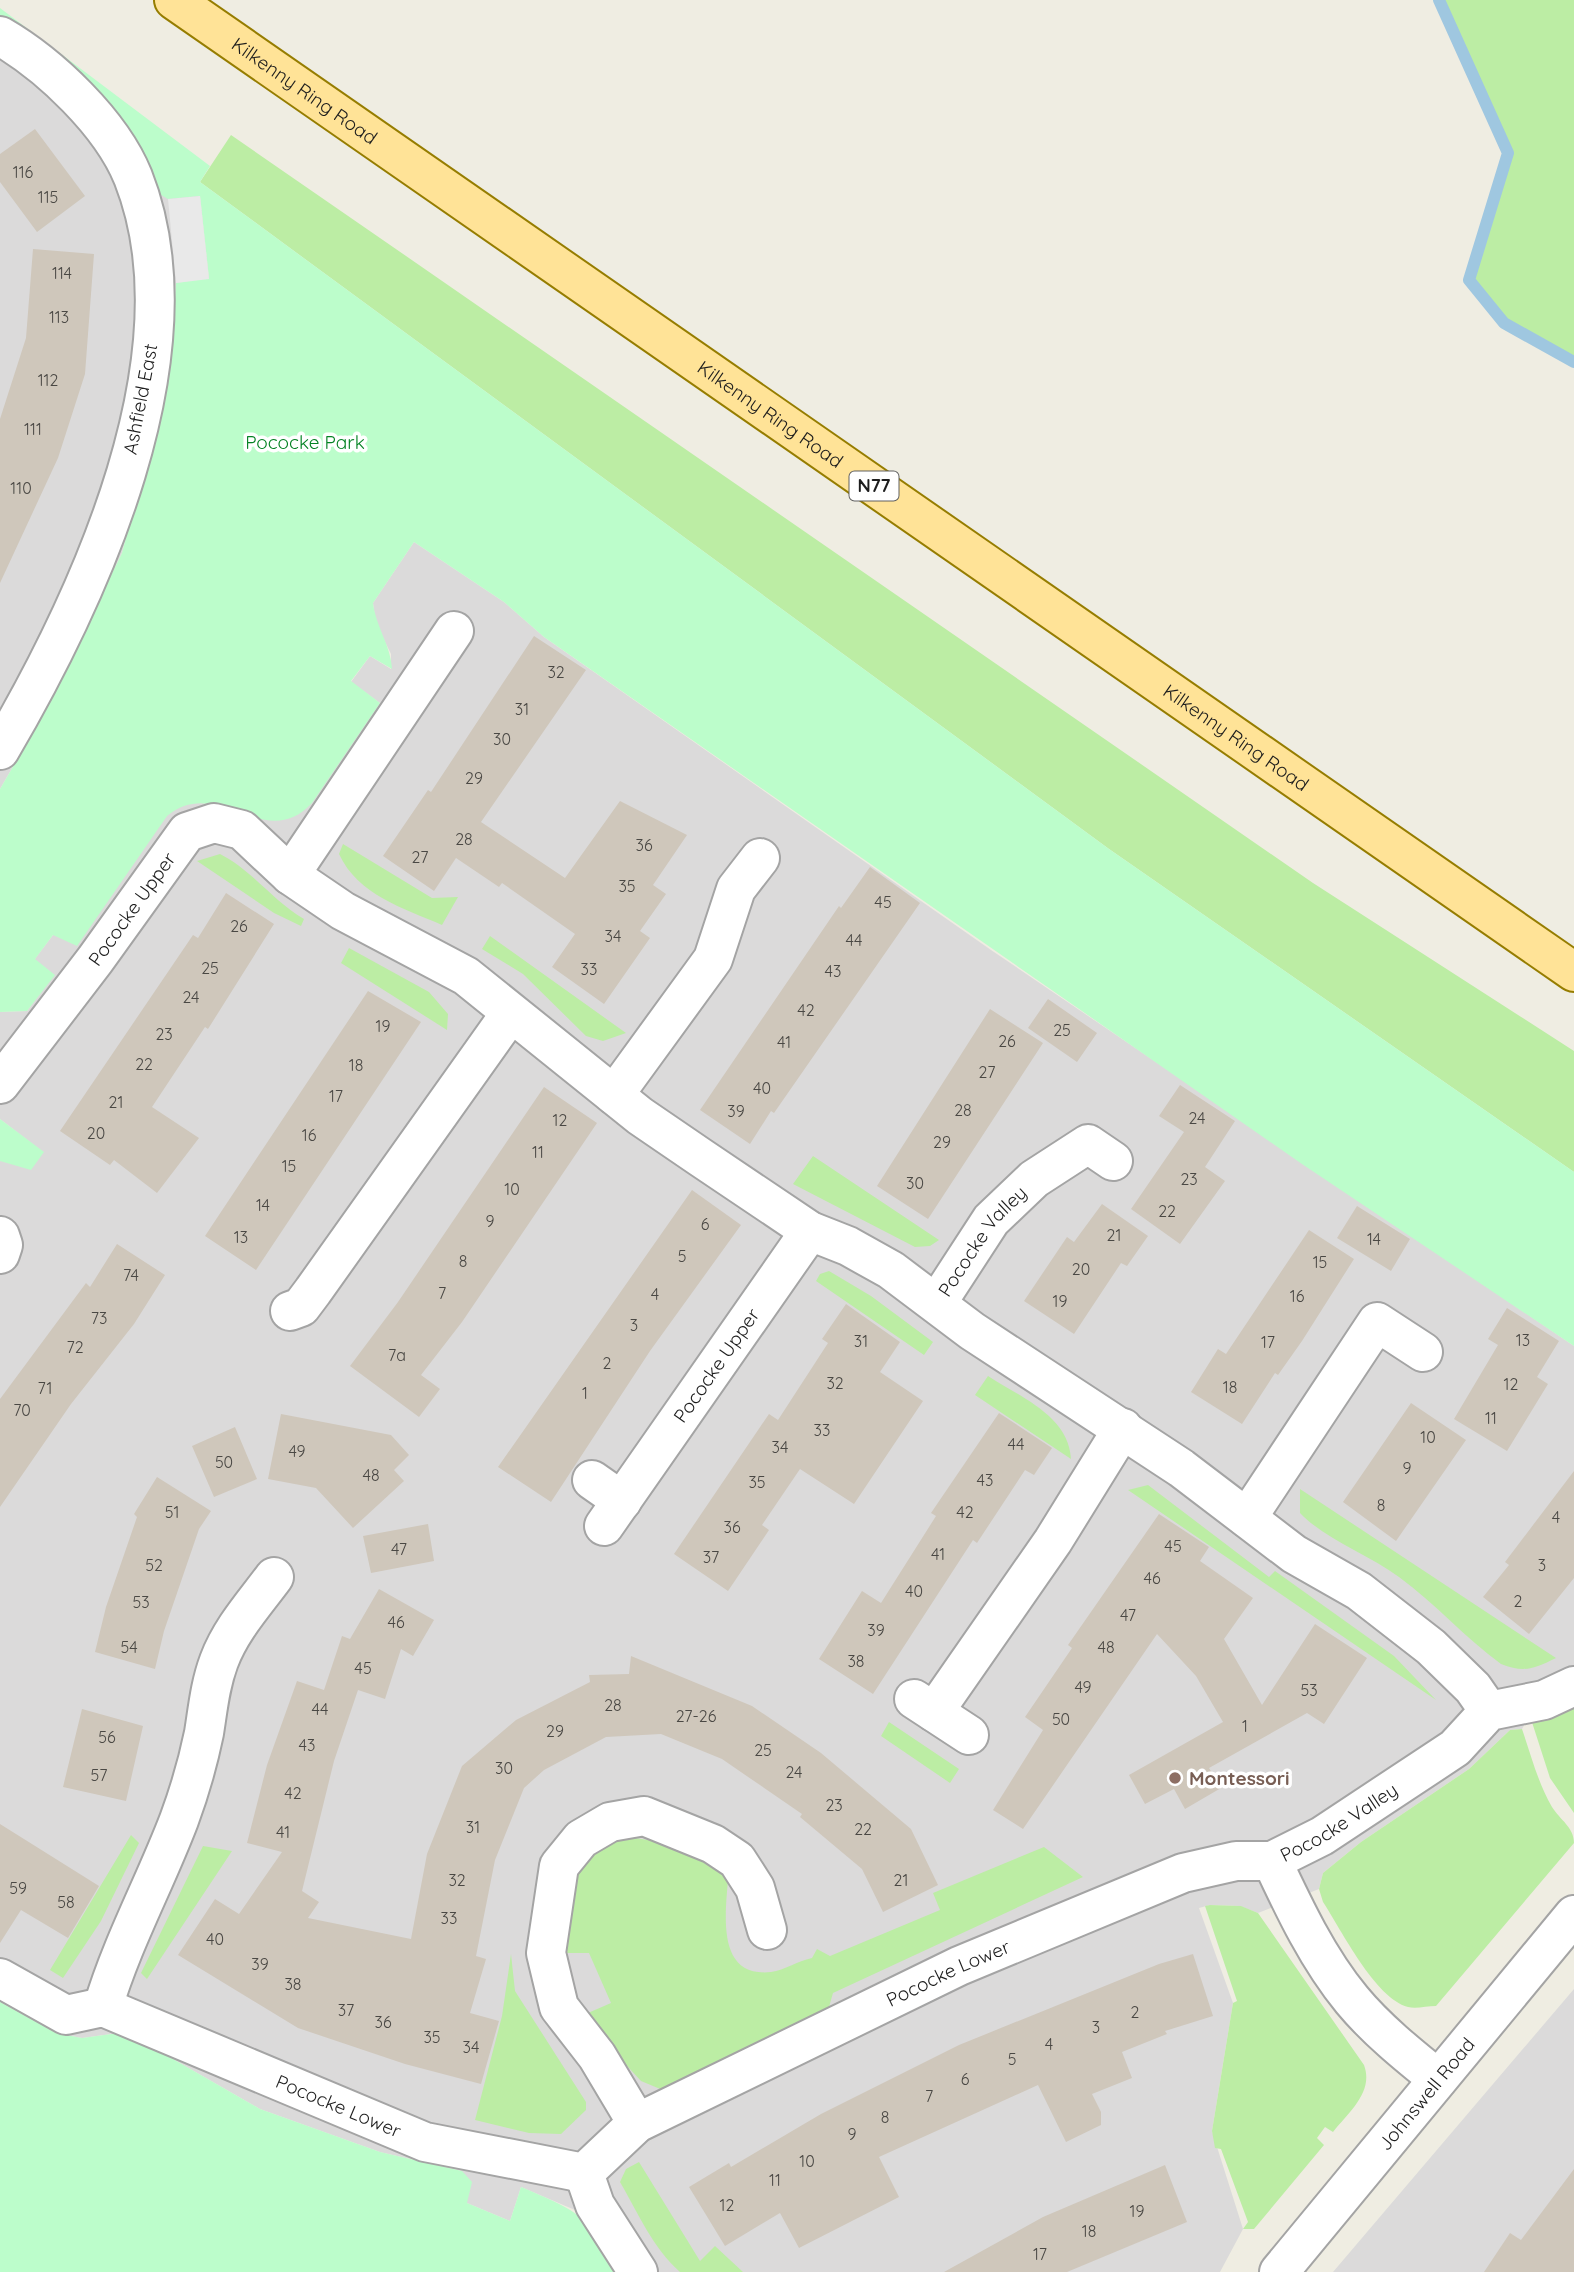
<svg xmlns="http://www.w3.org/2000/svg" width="1574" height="2272" font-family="Quicksand,sans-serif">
  <rect width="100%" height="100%" fill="#efede2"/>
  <path fill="#dbdada" d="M0,16L11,22L200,196L209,279L176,283L170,369L122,553L36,727L0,789Z
    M414,542L504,602L544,637L991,950L1574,1346V1701L1526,1722L1522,1729L1510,1730L1469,1769L1361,1842L1323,1873L1319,1889L1258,1913L1240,1906L1210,1905L1199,1908L1233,2003L1212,2131L1243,2229L1220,2272H616L602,2240L575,2210L521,2187L510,2221L467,2203L462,2171L380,2152L260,2109L126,2032L82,2038L55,2033L0,2002V1161L43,1152L0,1119V1012L27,1011L54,975L34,960L53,935L167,815L181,804L198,802L234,810L380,703L351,682L370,656L391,669V654L376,624L373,603Z
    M1574,1989V2272H1333Z"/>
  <path fill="#bceda4" d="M1439,0H1574V362L1504,323L1469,280L1508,153Z
    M231,135L1313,883L1574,1051V1172L1109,849L200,182Z
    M343,844L432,898L458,897L442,925C403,908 358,895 339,854Z
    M220,854C252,870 273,901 304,919L301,926L274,913L197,861Z
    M490,936L626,1033L603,1041L586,1036L523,974L482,949Z
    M349,948L429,992L448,1014L447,1030L341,963Z
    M813,1156L939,1240L930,1246L915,1247L793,1184Z
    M829,1271L871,1296L933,1342L924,1355L816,1281L820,1274Z
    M988,1376C1020,1397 1069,1416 1071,1459L975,1395Z
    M1148,1485L1269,1577L1275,1571L1394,1656L1436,1700L1128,1490Z
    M1300,1489L1556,1658C1534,1669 1524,1673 1501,1664C1465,1638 1435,1603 1399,1577C1368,1554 1326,1540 1300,1513Z
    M1574,1701V1813L1550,1778L1530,1716Z
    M889,1722L959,1769L950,1783L881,1736Z
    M1522,1729C1531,1755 1538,1783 1552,1807C1560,1820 1574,1827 1574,1843L1436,2006C1427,2006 1416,2009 1408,2007C1375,1998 1342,1931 1323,1902L1319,1889L1323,1873L1361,1842L1469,1769L1510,1730Z
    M131,1835L139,1843L101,1921L63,1978L50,1970Z
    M629,1837L673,1844L724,1872L728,1878C726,1912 715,1978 771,1972C785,1970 797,1961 812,1958L817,1949L830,1956L940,1910L933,1893L1044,1847L1083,1877L833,1993L829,2007L665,2091L641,2081L581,2016L611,2003L589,1953H565L559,1910L579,1869L600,1845Z
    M203,1846L232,1851L147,1979L141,1973Z
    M1210,1905L1241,1906L1258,1913L1364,2065C1374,2092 1349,2112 1333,2132L1325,2127L1317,2138L1324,2145L1254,2229H1243L1248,2222L1221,2149L1215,2148L1212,2131L1233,2003L1237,2001L1205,1906Z
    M511,1954L515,1991L586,2102V2110L561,2134L529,2133L475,2120L502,2016Z
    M639,2162L700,2261L715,2246L743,2272H680C653,2248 638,2213 620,2182L626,2169Z"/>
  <path fill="#bcfdcb" d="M0,8L210,166L200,182L1109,849L1574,1172V1346L1302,1164L544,637L504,602L414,542L373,603C376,627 391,646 392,669L370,656L351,681L380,703L312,803C265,854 218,774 167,816L77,946L53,935L35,959L55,975L27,1011L0,1012V789L36,727L122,553L170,369L176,283L209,278L200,196L168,199L156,192L11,22L0,16Z
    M0,1119L44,1152L31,1170L0,1161Z
    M0,2002L56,2033L82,2038L126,2032L260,2109L380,2152L462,2171L472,2182L467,2203L510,2221L521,2187C575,2210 592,2215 616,2272H0Z"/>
  <path fill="#e9e9e9" d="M200,196L209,279L176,283L168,199Z"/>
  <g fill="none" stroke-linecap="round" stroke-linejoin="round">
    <path stroke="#9fc7e0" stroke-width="12" d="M1439,0L1508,153L1469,280L1504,323L1574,362"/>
  </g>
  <path fill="#cfc7bb" d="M35,129L85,196L37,232L0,182V154Z
    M33,249L94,254L85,374L58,458L0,583V419L26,338Z
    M534,636L586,670L481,822L565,878L620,801L687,835L653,885L666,894L640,931L650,938L604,1004L552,967L575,934L502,883L499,887L456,858L434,891L383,856L428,790L431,792Z
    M870,867L920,903L774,1113L771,1111L750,1144L700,1110L839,906L841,908Z
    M226,893L274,924L208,1029L205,1027L152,1107L199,1138L157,1193L114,1160L110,1165L60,1131L193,935L198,938Z
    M368,991L421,1022L256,1270L205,1236Z
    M1048,999L1097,1033L1077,1062L1028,1028Z
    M990,1009L1043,1043L928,1219L877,1186Z
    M1180,1085L1235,1121L1205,1167L1225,1181L1180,1244L1131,1209L1184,1132L1159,1116Z
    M544,1087L597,1123L462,1322L421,1375L440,1389L419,1417L350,1366L398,1302Z
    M692,1190L741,1225L650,1351L551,1502L498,1467Z
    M1102,1204L1148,1236L1127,1266L1121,1263L1074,1334L1024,1301L1067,1237L1074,1242Z
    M1357,1206L1410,1239L1391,1271L1337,1238Z
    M1309,1230L1354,1259L1302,1341L1278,1375L1275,1373L1242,1424L1191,1392L1218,1349L1226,1354Z
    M117,1244L165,1275L134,1324L71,1404L0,1507V1399L86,1283L90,1287Z
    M846,1304L900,1342L880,1372L923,1401L854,1504L800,1469L762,1525L769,1530L728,1591L674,1554L769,1414L778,1420L828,1343L822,1339Z
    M1507,1308L1559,1341L1537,1377L1548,1384L1507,1451L1454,1419L1498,1345L1488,1339Z
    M1411,1403L1466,1440L1396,1541L1343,1502Z
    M999,1413L1052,1448L1034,1475L1025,1470L977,1543L973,1540L873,1694L819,1659L862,1591L881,1603L936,1516L931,1513Z
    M281,1414L391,1435L409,1455L394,1470L404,1481L353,1528L316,1488L268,1479Z
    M235,1427L257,1479L214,1497L192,1446Z
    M1574,1471V1578L1529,1634L1483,1597L1509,1565L1505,1562Z
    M157,1477L211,1511L199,1529L164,1631L155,1669L95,1652L106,1607L137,1517L134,1514Z
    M1159,1514L1209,1547L1200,1561L1253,1598L1224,1639L1262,1705L1315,1624L1367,1658L1324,1724L1307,1713L1209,1768L1221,1788L1185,1809L1174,1789L1145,1804L1129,1775L1223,1722L1196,1676L1157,1634L1023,1829L993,1810L1043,1730L1025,1717L1072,1648L1068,1645Z
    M428,1524L434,1561L371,1573L363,1536Z
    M379,1589L434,1620L413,1656L401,1649L385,1699L358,1690L334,1761L302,1891L319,1902L308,1918L411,1939L427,1854L462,1766L516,1720L590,1682L589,1675L629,1674L631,1656L752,1706L821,1753L911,1829L938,1885L883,1912L862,1869L800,1817L802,1814L722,1759L661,1734L606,1737L544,1770L524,1788L495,1860L476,1956L486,1959L470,2013L499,2021L481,2084L405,2064L298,2028L178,1955L215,1899L239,1914L282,1852L247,1843L267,1765L297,1681L324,1690L342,1636L350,1639Z
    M82,1709L143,1726L126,1801L63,1787Z
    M0,1824L99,1886L68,1938L21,1910L0,1943Z
    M1193,1954L1213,2016L1165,2031L1167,2034L1122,2052L1132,2078L1092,2094L1101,2112V2125L1066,2142L1038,2085L879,2157L899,2197L799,2248L780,2213L725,2246L689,2187L729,2163L731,2167L821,2114L959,2045L1159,1964Z
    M1165,2165L1187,2222L1067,2272H944L1043,2217Z
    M1574,2169V2272H1484L1510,2233L1521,2240Z"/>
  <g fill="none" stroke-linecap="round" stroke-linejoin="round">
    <g stroke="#a4a4a4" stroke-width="42">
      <g id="minor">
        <path d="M0,36C50,65 111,123 133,177C203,354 89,598 0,750"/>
        <path d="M290,875L454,631"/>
        <path id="s1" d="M0,1084L95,960L187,832L214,823L242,830L290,875L343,911L466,976L640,1116L700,1157L810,1231L848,1246L891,1270L972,1331L1181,1468L1294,1554L1359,1591L1431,1647L1473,1688L1489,1711"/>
        <path d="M614,1095L713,959L736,889L760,858"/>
        <path d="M0,1236L3,1245L0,1254"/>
        <path id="s2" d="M937,1303L991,1220L1034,1179L1088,1144L1113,1161"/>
        <path d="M290,1311L301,1307L313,1291L510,1014"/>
        <path d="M592,1480L622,1501"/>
        <path d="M1247,1518L1377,1322L1423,1352"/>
        <path id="s3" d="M604,1526L810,1231"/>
        <path d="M914,1699L969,1735"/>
        <path d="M934,1712L1053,1541L1123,1428"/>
        <path id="s4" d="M0,1978L66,2015L103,2007L425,2142L584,2173L637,2123L959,1966L1183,1873L1236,1861H1272"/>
        <path d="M103,2007C122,1943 155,1883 179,1820C189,1793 198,1762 204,1733C208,1708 210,1685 219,1661C231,1629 254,1604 274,1577"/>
        <path id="s5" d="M1438,2079C1408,2055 1376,2029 1352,2000C1318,1959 1294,1908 1272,1861L1322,1836L1455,1748L1489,1711L1544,1700L1574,1686"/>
        <path d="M637,2123L597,2056L559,2007L546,1953L559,1866L581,1839L610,1822L644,1816L713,1844L737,1860L755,1888L767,1930"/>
        <path d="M584,2173L595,2205L638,2272"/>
      </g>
    </g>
    <g stroke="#a4a4a4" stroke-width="42">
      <g id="tertiary">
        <path id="s6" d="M1279,2272L1574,1915"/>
      </g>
    </g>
    <g stroke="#967d00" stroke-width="42">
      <g id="primary">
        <path id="s7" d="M174,0L1574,972"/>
      </g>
    </g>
    <use href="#minor" stroke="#fff" stroke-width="38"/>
    <use href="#tertiary" stroke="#fff" stroke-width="38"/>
    <use href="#primary" stroke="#ffe397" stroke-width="38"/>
  </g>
  <circle fill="#8d6e63" stroke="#fff" stroke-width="2.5" cx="1175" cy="1778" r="7"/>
  <g text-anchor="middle" stroke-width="7" stroke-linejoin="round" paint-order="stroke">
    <g font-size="16" fill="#4a4844">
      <text x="23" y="178">116</text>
      <text x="48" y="203">115</text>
      <text x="62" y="279">114</text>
      <text x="59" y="323">113</text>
      <text x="48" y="386">112</text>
      <text x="33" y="435">111</text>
      <text x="21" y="494">110</text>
      <text x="556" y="678">32</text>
      <text x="522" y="715">31</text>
      <text x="502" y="745">30</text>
      <text x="474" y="784">29</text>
      <text x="464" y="845">28</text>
      <text x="644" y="851">36</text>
      <text x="420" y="863">27</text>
      <text x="627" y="892">35</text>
      <text x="883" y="908">45</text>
      <text x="239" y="932">26</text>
      <text x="613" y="942">34</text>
      <text x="854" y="946">44</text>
      <text x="210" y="974">25</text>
      <text x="589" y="975">33</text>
      <text x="833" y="977">43</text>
      <text x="191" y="1003">24</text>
      <text x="806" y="1016">42</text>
      <text x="383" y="1032">19</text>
      <text x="1062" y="1036">25</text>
      <text x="164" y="1040">23</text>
      <text x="1007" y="1047">26</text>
      <text x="784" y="1048">41</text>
      <text x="144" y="1070">22</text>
      <text x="356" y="1071">18</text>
      <text x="987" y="1078">27</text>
      <text x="762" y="1094">40</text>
      <text x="336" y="1102">17</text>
      <text x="116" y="1108">21</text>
      <text x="963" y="1116">28</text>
      <text x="736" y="1117">39</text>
      <text x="1197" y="1124">24</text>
      <text x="560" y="1126">12</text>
      <text x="96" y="1139">20</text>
      <text x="309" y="1141">16</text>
      <text x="942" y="1148">29</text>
      <text x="538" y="1158">11</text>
      <text x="289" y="1172">15</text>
      <text x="1189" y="1185">23</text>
      <text x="915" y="1189">30</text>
      <text x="512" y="1195">10</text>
      <text x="263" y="1211">14</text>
      <text x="1167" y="1217">22</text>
      <text x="490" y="1227">9</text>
      <text x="705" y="1230">6</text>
      <text x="1114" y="1241">21</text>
      <text x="241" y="1243">13</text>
      <text x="1374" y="1245">14</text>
      <text x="682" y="1262">5</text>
      <text x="463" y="1267">8</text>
      <text x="1320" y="1268">15</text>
      <text x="1081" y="1275">20</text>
      <text x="131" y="1281">74</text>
      <text x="442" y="1299">7</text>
      <text x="655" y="1300">4</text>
      <text x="1297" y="1302">16</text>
      <text x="1060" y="1307">19</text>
      <text x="99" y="1324">73</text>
      <text x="634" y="1331">3</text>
      <text x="1523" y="1346">13</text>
      <text x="861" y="1347">31</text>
      <text x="1268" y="1348">17</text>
      <text x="75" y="1353">72</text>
      <text x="397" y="1361">7a</text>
      <text x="607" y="1369">2</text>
      <text x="835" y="1389">32</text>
      <text x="1511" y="1390">12</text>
      <text x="1230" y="1393">18</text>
      <text x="45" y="1394">71</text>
      <text x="585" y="1399">1</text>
      <text x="22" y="1416">70</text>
      <text x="1491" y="1424">11</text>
      <text x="822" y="1436">33</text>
      <text x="1428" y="1443">10</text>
      <text x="1016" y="1450">44</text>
      <text x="780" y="1453">34</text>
      <text x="297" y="1457">49</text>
      <text x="224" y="1468">50</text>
      <text x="1407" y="1474">9</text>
      <text x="371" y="1481">48</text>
      <text x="985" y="1486">43</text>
      <text x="757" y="1488">35</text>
      <text x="1381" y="1511">8</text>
      <text x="172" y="1518">51</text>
      <text x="965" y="1518">42</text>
      <text x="1556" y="1523">4</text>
      <text x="732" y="1533">36</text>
      <text x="1173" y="1552">45</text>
      <text x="399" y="1555">47</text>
      <text x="938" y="1560">41</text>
      <text x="711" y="1563">37</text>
      <text x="154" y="1571">52</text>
      <text x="1542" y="1571">3</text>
      <text x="1152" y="1584">46</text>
      <text x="914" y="1597">40</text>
      <text x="1518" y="1607">2</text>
      <text x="141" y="1608">53</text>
      <text x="1128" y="1621">47</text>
      <text x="396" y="1628">46</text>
      <text x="876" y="1636">39</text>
      <text x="129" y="1653">54</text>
      <text x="1106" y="1653">48</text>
      <text x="856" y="1667">38</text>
      <text x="363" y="1674">45</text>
      <text x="1083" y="1693">49</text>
      <text x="1309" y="1696">53</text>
      <text x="613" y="1711">28</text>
      <text x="320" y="1715">44</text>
      <text x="696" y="1722">27-26</text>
      <text x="1061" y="1725">50</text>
      <text x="1245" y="1732">1</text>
      <text x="555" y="1737">29</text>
      <text x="107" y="1743">56</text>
      <text x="307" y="1751">43</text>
      <text x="763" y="1756">25</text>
      <text x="504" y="1774">30</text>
      <text x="794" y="1778">24</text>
      <text x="99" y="1781">57</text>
      <text x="293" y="1799">42</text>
      <text x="834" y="1811">23</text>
      <text x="473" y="1833">31</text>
      <text x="863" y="1835">22</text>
      <text x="283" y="1838">41</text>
      <text x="457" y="1886">32</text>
      <text x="901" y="1886">21</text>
      <text x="18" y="1894">59</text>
      <text x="66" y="1908">58</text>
      <text x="449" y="1924">33</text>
      <text x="215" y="1945">40</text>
      <text x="260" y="1970">39</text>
      <text x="293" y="1990">38</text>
      <text x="346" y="2016">37</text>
      <text x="1135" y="2018">2</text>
      <text x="383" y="2028">36</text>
      <text x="1096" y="2033">3</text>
      <text x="432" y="2043">35</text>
      <text x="1049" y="2050">4</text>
      <text x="471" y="2053">34</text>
      <text x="1012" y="2065">5</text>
      <text x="965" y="2085">6</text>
      <text x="929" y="2102">7</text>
      <text x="885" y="2123">8</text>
      <text x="852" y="2140">9</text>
      <text x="807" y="2167">10</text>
      <text x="775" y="2186">11</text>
      <text x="727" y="2211">12</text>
      <text x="1137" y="2217">19</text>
      <text x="1089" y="2237">18</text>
      <text x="1040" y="2260">17</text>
    </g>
    <rect fill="#fff" stroke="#616161" stroke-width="2" x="849.5" y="471.5" width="49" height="29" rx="5"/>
    <g font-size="18" font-weight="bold" fill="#1d1d1d">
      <text x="874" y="492">N77</text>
    </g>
    <g font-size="19" fill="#1d1d1d" stroke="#fff">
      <text dy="7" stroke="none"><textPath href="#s7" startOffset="159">Kilkenny Ring Road</textPath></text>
      <text transform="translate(140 399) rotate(-79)" y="7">Ashfield East</text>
      <text dy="7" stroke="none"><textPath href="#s7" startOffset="726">Kilkenny Ring Road</textPath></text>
      <text dy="7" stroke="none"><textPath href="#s7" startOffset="1293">Kilkenny Ring Road</textPath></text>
      <text dy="7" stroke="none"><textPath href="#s1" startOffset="219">Pococke Upper</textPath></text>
      <text dy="7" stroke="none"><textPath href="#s2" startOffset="77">Pococke Valley</textPath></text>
      <text dy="7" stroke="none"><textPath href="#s3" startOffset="196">Pococke Upper</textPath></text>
      <text dy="7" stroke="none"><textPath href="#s5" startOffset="355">Pococke Valley</textPath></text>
      <text dy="7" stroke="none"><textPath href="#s4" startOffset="1043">Pococke Lower</textPath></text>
      <text dy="7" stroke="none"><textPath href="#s6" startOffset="231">Johnswell Road</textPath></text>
      <text dy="7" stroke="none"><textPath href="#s4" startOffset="369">Pococke Lower</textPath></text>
    </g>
    <g font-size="19" fill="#048223" stroke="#fff">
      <text x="305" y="449">Pococke Park</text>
    </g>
    <g font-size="19" font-weight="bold" fill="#785e54" stroke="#fff" text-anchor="start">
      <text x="1189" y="1785">Montessori</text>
    </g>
  </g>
</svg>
